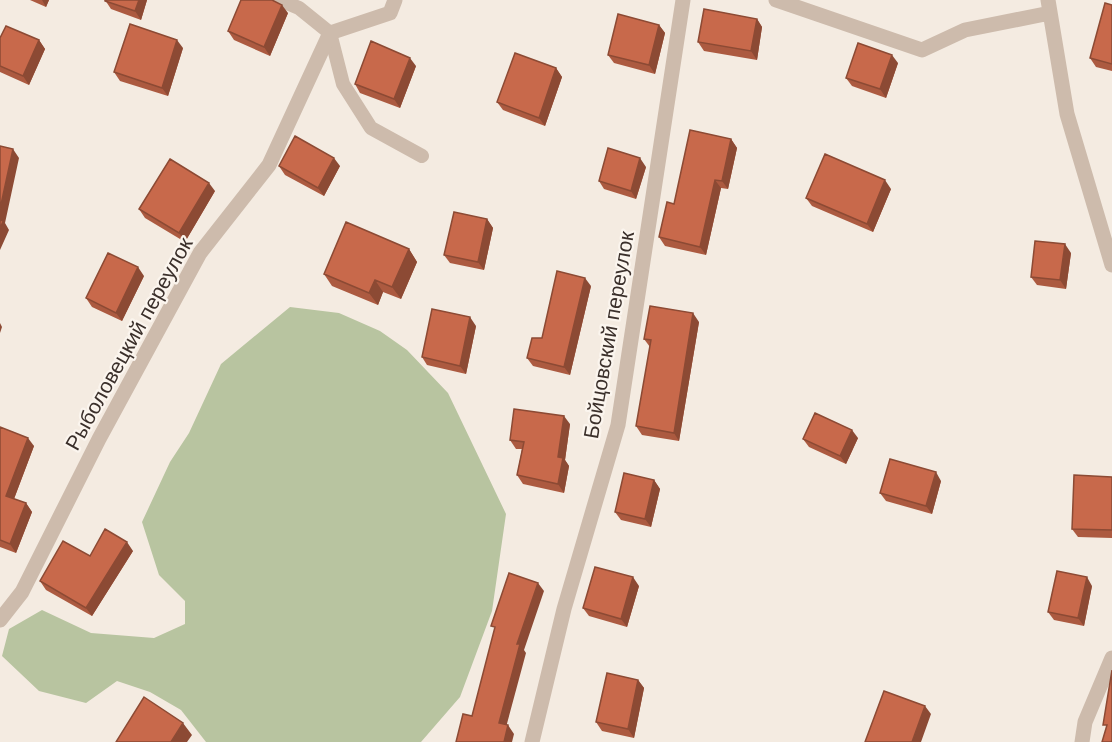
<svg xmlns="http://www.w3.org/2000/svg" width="1112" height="742" font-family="Arial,sans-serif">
  <rect width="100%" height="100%" fill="#f4ebe1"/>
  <path fill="#b8c4a0" d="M290,307L339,313L380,331L407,350L448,393L506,514L492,611L460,697L421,742H206L181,710L150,692L117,681L86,703L39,691L2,656L9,629L42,610L91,633L154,638L185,624V601L159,575L142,522L170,462L189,433L221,364Z"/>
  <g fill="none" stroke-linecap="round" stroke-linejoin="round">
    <path stroke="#cdbbac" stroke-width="14" d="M280,0L299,8L330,33L343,84L371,128L422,156"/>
    <path stroke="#cdbbac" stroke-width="15" d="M776,0L922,50L965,30L1050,13
      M1048,0L1067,114L1112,265
      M0,620L22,592L99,439L200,253L269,165L330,33L390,13L395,0
      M532,742L564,609L618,425L683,0
      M1082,742L1085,722L1112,658"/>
  </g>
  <path fill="#ac5a40" d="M30,0H49L46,7Z
    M105,0H147L141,20L111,9Z
    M1112,5V71L1096,67L1090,58Z
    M288,13L270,56L234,40L228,31Z
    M757,19L762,27L757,60L704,51L698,42Z
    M659,25L665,33L655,74L614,63L608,55Z
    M0,38L39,40L45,49L29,85L0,72Z
    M183,48L168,96L120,81L114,72Z
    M898,63L886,98L852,86L846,78Z
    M416,66L400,108L360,93L355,84Z
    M556,68L562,77L545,126L503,110L497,102Z
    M731,139L737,148L728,189L721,188L706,255L665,246L659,237L674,204Z
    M279,166H340L324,196L285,175Z
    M646,167L636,199L604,189L599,181Z
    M891,189L873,232L812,206L806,198Z
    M215,191L185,242L145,218L139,209Z
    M487,219L493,228L484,270L450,263L444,255Z
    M409,249L417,262L401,299L383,292L378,305L332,286L324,274Z
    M1071,253L1066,289L1037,285L1031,277Z
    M144,276L122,321L92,307L86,298Z
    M591,286L570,375L533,366L527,358L542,338Z
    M699,322L679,441L642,435L636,426L650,347L644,339Z
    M476,326L466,374L427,365L422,357Z
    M570,424L565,460L569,466L564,493L523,484L517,475L522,449H516L510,440Z
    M0,427L34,446L14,499L26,503L32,512L16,553L0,547Z
    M858,438L846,464L809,447L803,439Z
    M1112,477V538L1078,537L1072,529Z
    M654,480L660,489L651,527L621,520L615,512Z
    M941,481L932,514L886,501L880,493Z
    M133,551L92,616L46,590L40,581L90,556Z
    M639,586L627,627L589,616L583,608Z
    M1092,586L1084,626L1054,620L1048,612Z
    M638,680L644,688L634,738L602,731L596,722Z"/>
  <path fill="#8c4a34" d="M42,0H49L46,7Z
    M139,0H147L141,20L135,11Z
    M282,5L288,13L270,56L264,47Z
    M757,19L762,27L757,60L751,51Z
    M659,25L665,33L655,74L649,65Z
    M39,40L45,49L29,85L23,76Z
    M177,40L183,48L168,96L162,88Z
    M892,55L898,63L886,98L880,89Z
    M410,58L416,66L400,108L394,99Z
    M556,68L562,77L545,126L539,118Z
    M731,139L737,148L728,189L722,181Z
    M13,149L19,158L5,223L9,230L0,250V209Z
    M334,158L340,166L324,196L318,188Z
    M640,158L646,167L636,199L631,191Z
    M715,180L721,188L706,255L700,247Z
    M885,180L891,189L873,232L867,224Z
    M209,183L215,191L185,242L179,233Z
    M487,219L493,228L484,270L478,262Z
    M1065,244L1071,253L1066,289L1060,280Z
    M409,249L417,262L401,299L392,287Z
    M138,267L144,276L122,321L116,313Z
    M585,278L591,286L570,375L564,367Z
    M375,280L383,292L378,305L369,293Z
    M693,313L699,322L679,441L674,433Z
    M470,317L476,326L466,374L460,366Z
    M0,323L2,327L0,333Z
    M564,416L570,424L565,460L569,466L564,493L558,484V457Z
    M852,430L858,438L846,464L840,456Z
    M28,438L34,446L12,504L6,496Z
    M936,472L941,481L932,514L926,506Z
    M654,480L660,489L651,527L645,519Z
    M26,503L32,512L16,553L10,544Z
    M127,542L133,551L92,616L86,608Z
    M633,577L639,586L627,627L621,619Z
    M1087,577L1092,586L1084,626L1078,618Z
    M538,583L544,591L524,650L526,653L505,731L499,723L517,644Z
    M638,680L644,688L634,738L628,729Z
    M925,706L931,714L921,742H912Z
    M183,723L192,735L187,742H171Z
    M508,725L514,734L512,742H504Z"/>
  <path fill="#c8694b" stroke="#8c4a34" stroke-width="1.5" d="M105,0H139L135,11L105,1Z
    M241,0H272L282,5L264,47L228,31Z
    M1105,3L1112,5V64L1090,58Z
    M704,9L757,19L751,51L698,42Z
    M618,14L659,25L649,65L608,55Z
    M130,24L177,40L162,88L114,72Z
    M6,26L39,40L23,76L0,66V38Z
    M371,41L410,58L394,99L355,84Z
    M858,43L892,55L880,89L846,78Z
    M515,53L556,68L539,118L497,102Z
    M690,130L731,139L722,181L715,180L700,247L659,237L667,202L674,204Z
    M295,136L334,158L318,188L279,166Z
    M0,146L13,149L0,209Z
    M608,148L640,158L631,191L599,181Z
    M825,154L885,180L867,224L806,198Z
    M170,159L209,183L179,233L139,209Z
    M454,212L487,219L478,262L444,255Z
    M0,220L3,221L0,229Z
    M346,222L409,249L392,287L375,280L369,293L324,274Z
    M1035,241L1065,244L1060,280L1031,277Z
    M108,253L138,267L116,313L86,298Z
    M557,271L585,278L564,367L527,358L532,338H542Z
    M650,306L693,313L674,433L636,426L651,340L644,339Z
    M432,309L470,317L460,366L422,357Z
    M514,409L564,416L558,457L563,458L558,484L517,475L524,442L510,440Z
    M815,413L852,430L840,456L803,439Z
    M0,427L28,438L6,496L26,503L10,544L0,540Z
    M890,459L936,472L926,506L880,493Z
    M624,473L654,480L645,519L615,512Z
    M1074,475L1112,477V530L1072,529Z
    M105,529L127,542L86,608L40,581L63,541L90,556Z
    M595,567L633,577L621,619L583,608Z
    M1057,571L1087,577L1078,618L1048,612Z
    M509,573L538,583L517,644H520L499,723L508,725L504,742H456L463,714L472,716L495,627L491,626Z
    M1112,670V742H1102L1107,725H1103Z
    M607,673L638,680L628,729L596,722Z
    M884,691L925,706L912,742H865Z
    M144,697L183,723L171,742H116Z"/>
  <g text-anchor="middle" stroke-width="4.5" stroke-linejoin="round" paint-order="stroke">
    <g font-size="21" fill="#3b302b" stroke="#fbf5ee">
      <text transform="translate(609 335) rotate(-80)" y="7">Бойцовский переулок</text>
      <text transform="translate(129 344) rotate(-61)" y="7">Рыболовецкий переулок</text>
    </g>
  </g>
</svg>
